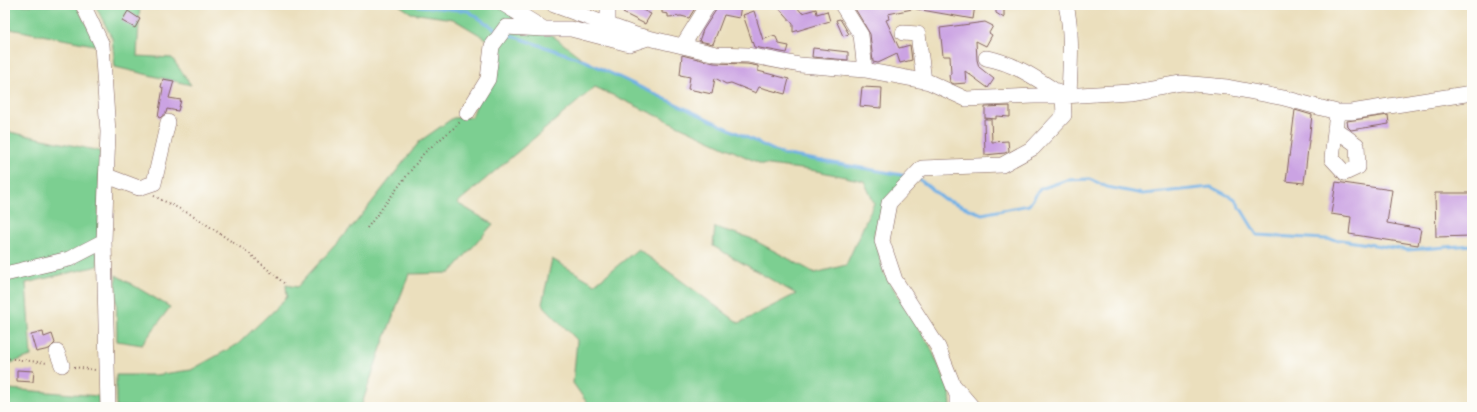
<svg xmlns="http://www.w3.org/2000/svg" width="1477" height="412" font-family="'Shantell Sans',sans-serif">
  <rect width="100%" height="100%" fill="#fdfcf7"/>
  <filter id="ink" filterUnits="userSpaceOnUse"><feTurbulence type="fractalNoise" baseFrequency=".025" numOctaves="2"/><feDisplacementMap in="SourceGraphic" scale="8" xChannelSelector="R" yChannelSelector="G"/><feConvolveMatrix kernelMatrix="1 2 1 2 8 2 1 2 1" color-interpolation-filters="sRGB"/></filter>
  <filter id="wash" filterUnits="userSpaceOnUse"><feTurbulence type="fractalNoise" baseFrequency=".012" numOctaves="4" result="noise"/><feDisplacementMap in="SourceGraphic" scale="16" xChannelSelector="R" yChannelSelector="G"/><feGaussianBlur stdDeviation="0.9" result="paint"/><feColorMatrix in="noise" values="0 0 0 0 0 0 0 0 0 0 0 0 0 0 0 0 0 1.4 0 .05"/><feComposite in="paint" operator="in"/></filter>
  <g filter="url(#wash)">
    <rect width="100%" height="100%" fill="#ebdfbd"/>
    <path fill="#7ccf91" stroke="#63775e" d="M5,5H76L99,46L5,28Z
      M95,5H140L137,56L172,58L191,85L115,67L112,38Z
      M399,5H514L544,29L506,27L490,41L453,19L411,13Z
      M509,32H548L584,60L782,154L909,176L885,201L874,234L884,273L930,346L950,391L951,407H590L573,383L577,340L542,304L552,259L595,284L638,249L739,323L796,294L713,246L715,227L750,238L815,273L846,265L874,203L864,181L817,171L761,164L595,87L457,203L493,224L450,273L409,274L381,348L361,407H116V375H155L191,370L238,344L287,297L286,285L297,287L357,221L420,141L453,118L472,117L496,47Z
      M5,131L100,151L98,240L68,256L5,273Z
      M97,249L98,266L26,283L31,356L5,365V281Z
      M116,275L170,307L142,345L117,341Z
      M5,377L9,389L98,396L99,407H5Z"/>
    <g fill="none" stroke-linecap="round" stroke-linejoin="round">
      <path stroke="#72b1e6" stroke-width="3" d="M410,5L468,11L498,31
        M507,34L583,60L782,154L908,176
        M919,179L944,199L982,214L1029,205L1040,189L1067,180L1090,179L1107,187L1143,194L1211,187L1235,199L1257,235L1341,240L1408,250L1472,245"/>
    </g>
    <g id="blocks">
      <path fill="#cba3e3" d="M627,5H632L651,14L645,24L623,13Z
        M690,5H697L689,18L681,16L668,17V14L662,13V10L687,8Z
        M717,5H741L739,18L724,15L713,44L699,41L703,30L716,10Z
        M776,5H797L796,6L802,13L816,9L817,14L827,11L830,21L793,32V24Z
        M858,5H912V9L888,14L889,19L886,20L899,48L910,45L912,60L900,63L897,54L878,63L873,62L870,34L854,7Z
        M917,5H948L962,7L963,5H975L973,19L916,9Z
        M996,5H1004V18L996,13Z
        M128,11L140,19L135,28L122,21Z
        M754,11L763,40L772,36L776,37L779,44L789,46L787,53L754,47L743,15Z
        M840,19L849,34L843,36L836,20Z
        M985,22L993,26L989,33L992,35L986,46L976,41L977,60L979,67L994,79L988,88L965,71L966,83L954,84L950,82L949,75L951,74L950,56H943L940,28Z
        M813,48L848,52V60L812,57Z
        M682,55L714,63L747,64L758,66V71L789,79L785,94L759,87L756,93L731,83L726,84L715,78L712,94L688,89L690,77L680,75Z
        M163,79L174,81L169,98L181,100L178,111L167,109L166,113L160,118L158,117L163,88L161,87Z
        M862,87L882,88L881,108L860,106Z
        M1010,106V117L996,116V119L985,118V107Z
        M1295,110L1312,115L1304,183L1286,181Z
        M1388,115L1389,124L1351,130L1348,127L1347,121Z
        M984,119H991L992,142L1008,141L1009,151L1005,153L985,155Z
        M1336,182L1392,190L1387,223L1421,229L1418,245L1349,234L1351,217L1331,214Z
        M1435,193H1472V236L1436,237Z
        M43,332L44,337L52,334L55,343L49,349L36,352L31,335Z
        M17,370L34,371L33,382L17,381Z"/>
    </g>
  </g>
  <g filter="url(#ink)">
    <use href="#blocks" fill-opacity="0" stroke="#82625e" stroke-width="1"/>
    <g fill="none" stroke-linecap="round" stroke-linejoin="round">
      <g stroke="#82625e" stroke-width="16">
        <path id="minor" d="M83,5L102,45L108,132L104,241L108,407
          M505,5L544,29H571L629,44L648,38
          M554,5L636,35L716,54L748,55L800,65L865,70L929,82L966,99L1034,96H1063L1130,92L1181,83L1227,87L1284,98L1337,112L1332,159L1345,173L1358,167L1357,145L1335,129
          M842,5L861,35L865,70
          M1066,5C1073,35 1070,65 1069,96
          M608,24V5
          M903,33L918,34L924,81
          M683,45L708,5
          M986,58C1015,63 1039,80 1063,96
          M1337,112H1351L1472,93
          M467,113L488,79L492,46L506,27L543,29
          M107,176L139,188L154,183L168,122
          M5,274L69,259L104,241
          M57,352L62,365
          M954,386L972,407
          M957,407V395L938,347L895,280L882,241L889,203L922,168L1002,165L1033,148L1064,115L1063,96"/>
      </g>
      <path stroke="#82625e" stroke-width="2" stroke-dasharray="1 3" stroke-linecap="butt" d="M154,196L194,216L250,254L286,285
        M367,228L424,153L455,127L460,122
        M5,358L47,363
        M74,367L95,370"/>
      <use href="#minor" stroke="#fff" stroke-width="15"/>
    </g>
  </g>
  <rect width="1477" height="412" fill="none" stroke="#fdfcf7" stroke-width="20"/>
</svg>
